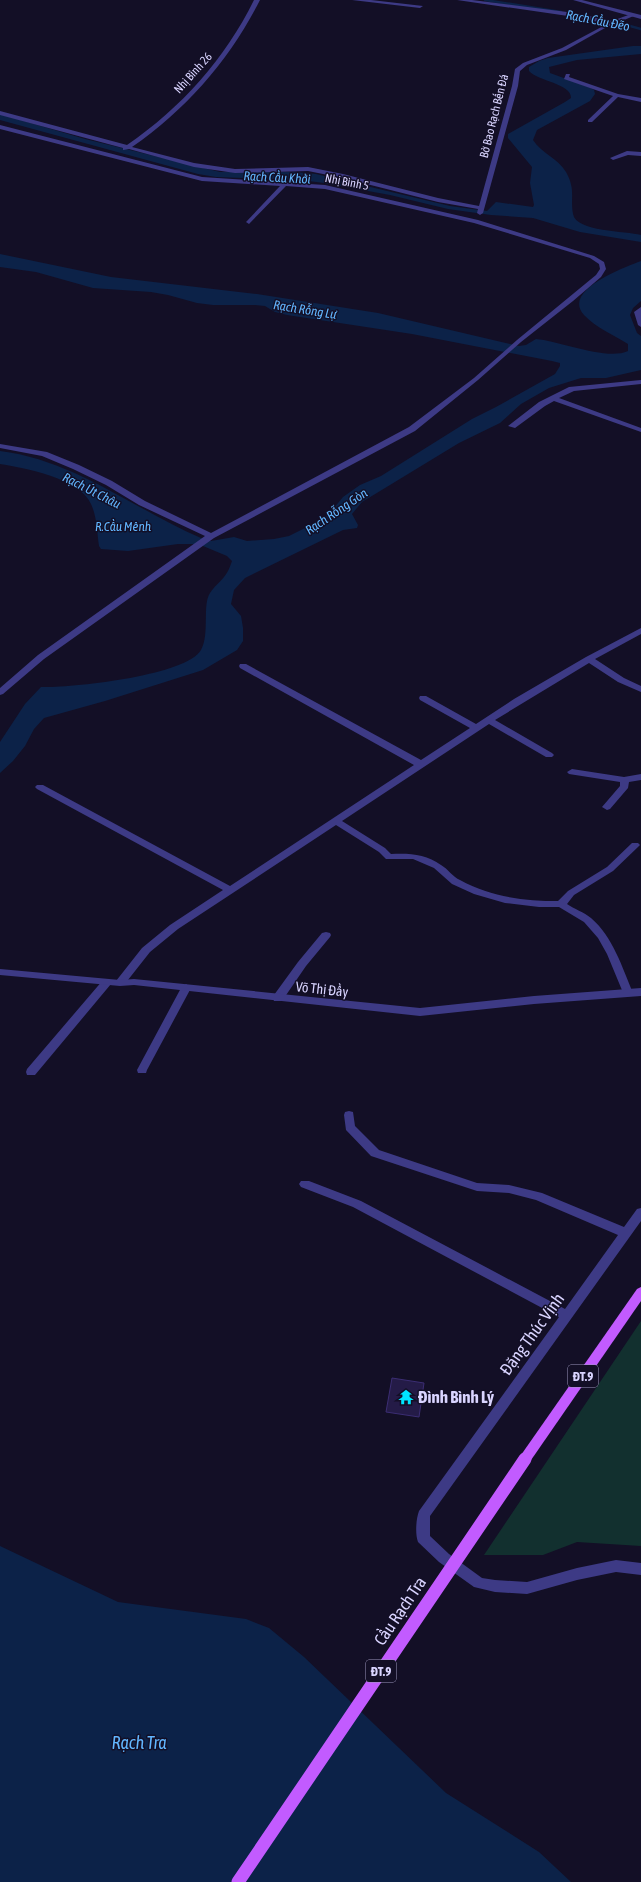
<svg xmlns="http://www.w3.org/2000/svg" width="641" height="1882" font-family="'Asap Condensed',sans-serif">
  <rect width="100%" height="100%" fill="#130f26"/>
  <path fill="#12302f" d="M641,1321V1546L577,1542L543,1555H484Z"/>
  <path fill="#0c2248" d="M633,46H641V54L577,60L549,67L550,73L591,88L594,90L595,94L590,101L537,130L533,140C541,153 558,158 566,172C576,190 570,197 573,214C576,232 626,231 641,235V242L580,232L533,218L491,215L448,209L390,195L324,183L301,180L216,177L198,174L0,120V114L85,139L220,172H295L316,174L450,206L487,211L496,202L533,207L534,205L530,183L532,167L508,138V134L565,102L571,98C572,84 538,81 529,71V67L539,61L548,58Z
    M0,254L111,277L257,294L378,313L519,346L526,345L536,339C560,341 607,361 628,351V344C614,335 596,328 584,315C561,290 626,267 641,261V301L633,308L630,315L637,333L641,336V370L606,378H581L549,388L521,404L500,423L459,443L362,502L352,514L358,525L357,528L343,530L245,578L234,590L231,604L241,616L243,628V641L237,650L203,670L105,701L44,718L34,729L25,746L13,761L0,773V742L25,704L41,687C70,688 186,676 201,650C210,634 202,605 210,593C219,580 226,580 232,561L227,556L203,546L192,544H178L128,551L101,549L99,546C97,532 97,517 91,504C80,478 24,468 0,464V451C74,460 134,509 201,538L211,541L234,537L247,541L274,539L289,536L317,522L329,514L343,497L360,485L381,476L472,419L496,407L555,374L560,366V363L552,361L412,334L287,315L275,312L265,306L255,305H213L197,303L168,295L151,292L93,288L36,272L0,267Z
    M0,1546L118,1602L246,1619L269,1628L304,1657L446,1793L539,1852L571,1882H0Z"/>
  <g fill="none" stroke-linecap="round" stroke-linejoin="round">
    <path stroke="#0c2248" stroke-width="2.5" d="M485,0L561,12
      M612,21L641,29"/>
  </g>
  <path fill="#241b47" stroke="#3b2d73" d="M392,1378L424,1383L419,1417L386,1412Z"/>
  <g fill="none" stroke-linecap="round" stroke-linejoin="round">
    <path fill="#3d3a85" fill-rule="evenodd" d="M254,0H260C230,59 187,109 132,147L194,163L235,169L308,167L343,174L438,198L479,206L512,86L515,69L523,63L562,48L607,24L575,17L457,0H472L575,13L612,21L631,14L636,15L605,28L566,50L527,65L520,71L518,86L483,213L480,215L477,213L478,209L438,202L343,178L308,171L235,173L194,167L129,149L123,150V148L0,115V111L127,145C181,108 225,59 254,0Z
      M352,0H371L423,6L420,8Z
      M566,74H570L569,77L618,94L641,98V102L618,97L592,122H588V120L613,96L564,79Z
      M0,125L202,177L325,185L478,220L594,256L604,262L606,269L601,277L573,301L521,342L478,380L415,431L214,538L44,659L3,694L0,695V688L38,655L205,536L139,505L106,485L73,469L42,456L0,448V444L47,452L79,465L112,481L145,501L211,533L409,427L474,378L517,340L596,275L600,269L599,264L590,258L474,223L325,189L286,186L249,224L246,222L247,221L280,186L202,181L0,129Z
      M627,151L641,152V156L628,155L613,160L610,158Z
      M641,307V327L638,325L634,312Z
      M641,380V384L574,391L559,398L641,428V432L554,401L545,406L515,428L508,426L539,402L569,387Z
      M641,628V634L595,659L624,678L641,686V692L618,682L589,663L495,720L552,753L554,755L552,757H546L489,724L342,821L385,848L391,854C409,853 426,854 441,865C448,869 453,877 460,880C491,897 524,901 558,901L568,891L607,867L632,843H638L640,845L638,847L613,871L574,895L567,904C574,909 584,912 591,918C613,937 622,967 633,993L632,995H624L607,954L598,938L584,922L559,907H539L505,903L474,894L452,884L434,868L413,859H386L379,852L336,825L178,929L150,952L124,985H116L115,983L116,981L142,948L170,925L223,890L37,789L35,787L37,785H43L230,886L414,765L240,668L239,666L240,664H246L421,760L470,728L420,700L419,698L420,696H426L476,724L514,699L586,657Z
      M572,769L624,777L641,774V780L629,782L628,788L610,809L607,810L602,807L620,786V782L569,774L567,772Z
      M326,932L330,933L331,935L330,937L306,966L282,1001H274L273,998L274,995L298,962L322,933Z
      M107,979L112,982L111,984L35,1075H27L26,1072L27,1069L103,980Z
      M186,984L191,988L147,1070L146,1073H138L137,1070L181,988Z
      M349,1111L353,1112L355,1126L379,1150L477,1183L509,1185L542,1193L624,1227L637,1209L641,1208V1221L430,1516V1536L449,1554L482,1578L495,1580L527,1582L577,1568L616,1560L641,1563V1575L616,1572L577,1580L527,1594L495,1592L474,1587L439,1562L418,1542C415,1534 416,1519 419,1511L559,1317L353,1207L301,1187L299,1184L301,1181H309L361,1201L565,1309L618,1235L536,1200L509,1193L477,1191L371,1156L346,1130L344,1115L345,1112Z"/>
    <path fill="#3d3a85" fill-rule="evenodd" d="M573,0H582L641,15V19Z
      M0,969L120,980L134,979L420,1008L534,996L641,988V996L534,1004L420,1016L134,985L120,986L0,975Z"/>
    <path fill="#c25bff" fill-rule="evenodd" d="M641,1287V1301L529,1463L525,1464L521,1463L519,1459L521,1455L637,1289Z"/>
    <path stroke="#c25bff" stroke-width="13" d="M238,1882L525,1459"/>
  </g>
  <defs>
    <g id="temple-bare" transform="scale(1.2)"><path d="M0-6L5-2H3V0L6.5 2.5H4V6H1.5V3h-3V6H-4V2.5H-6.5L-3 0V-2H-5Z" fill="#00e5ff" stroke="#130f26" stroke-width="2.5" paint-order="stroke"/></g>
  </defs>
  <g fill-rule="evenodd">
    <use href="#temple-bare" x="406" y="1397"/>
  </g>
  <g text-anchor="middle" stroke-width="3" stroke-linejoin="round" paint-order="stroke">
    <g font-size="12" fill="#d9d4ff" stroke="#130f26">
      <text transform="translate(193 73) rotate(-48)" y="4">Nhị Bình 26</text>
      <text transform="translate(494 116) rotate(-76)" y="4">Bờ Bao Rạch Bến Đá</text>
      <text transform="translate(347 182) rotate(11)" y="4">Nhị Bình 5</text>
    </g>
    <g font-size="13" font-style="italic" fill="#62b6ff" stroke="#130f26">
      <text transform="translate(598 20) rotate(11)" y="5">Rạch Cầu Đẽo</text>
      <text transform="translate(277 177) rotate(3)" y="5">Rạch Cầu Khởi</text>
      <text transform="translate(305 309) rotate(9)" y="5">Rạch Rỗng Lự</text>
      <text transform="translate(92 490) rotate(27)" y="5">Rạch Út Châu</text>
      <text transform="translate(336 511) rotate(-34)" y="5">Rạch Rỗng Gòn</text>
      <text x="123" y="531">R.Cầu Mênh</text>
    </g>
    <g fill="#130f26" stroke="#9e99be" stroke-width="1">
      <rect x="568" y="1365" width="30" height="22" rx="3"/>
      <rect x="366" y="1660" width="30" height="22" rx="3"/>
    </g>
    <g font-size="13" font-weight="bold" fill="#d9d4ff">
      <text x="583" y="1381">ĐT.9</text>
      <text x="381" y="1676">ĐT.9</text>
    </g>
    <g font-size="14" fill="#d9d4ff" stroke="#130f26">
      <text transform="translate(322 989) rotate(6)" y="5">Võ Thị Đầy</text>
    </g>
    <g font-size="17" fill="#d9d4ff" stroke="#130f26">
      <text transform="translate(532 1334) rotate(-54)" y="6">Đặng Thúc Vịnh</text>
      <text transform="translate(400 1611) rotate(-56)" y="6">Cầu Rạch Tra</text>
    </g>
    <g font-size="17" font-weight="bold" fill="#d9d4ff" stroke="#130f26" text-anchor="start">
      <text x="418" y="1403">Đình Bình Lý</text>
    </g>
    <g font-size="18" font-style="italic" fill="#62b6ff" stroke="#130f26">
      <text x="139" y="1749">Rạch Tra</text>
    </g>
  </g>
</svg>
